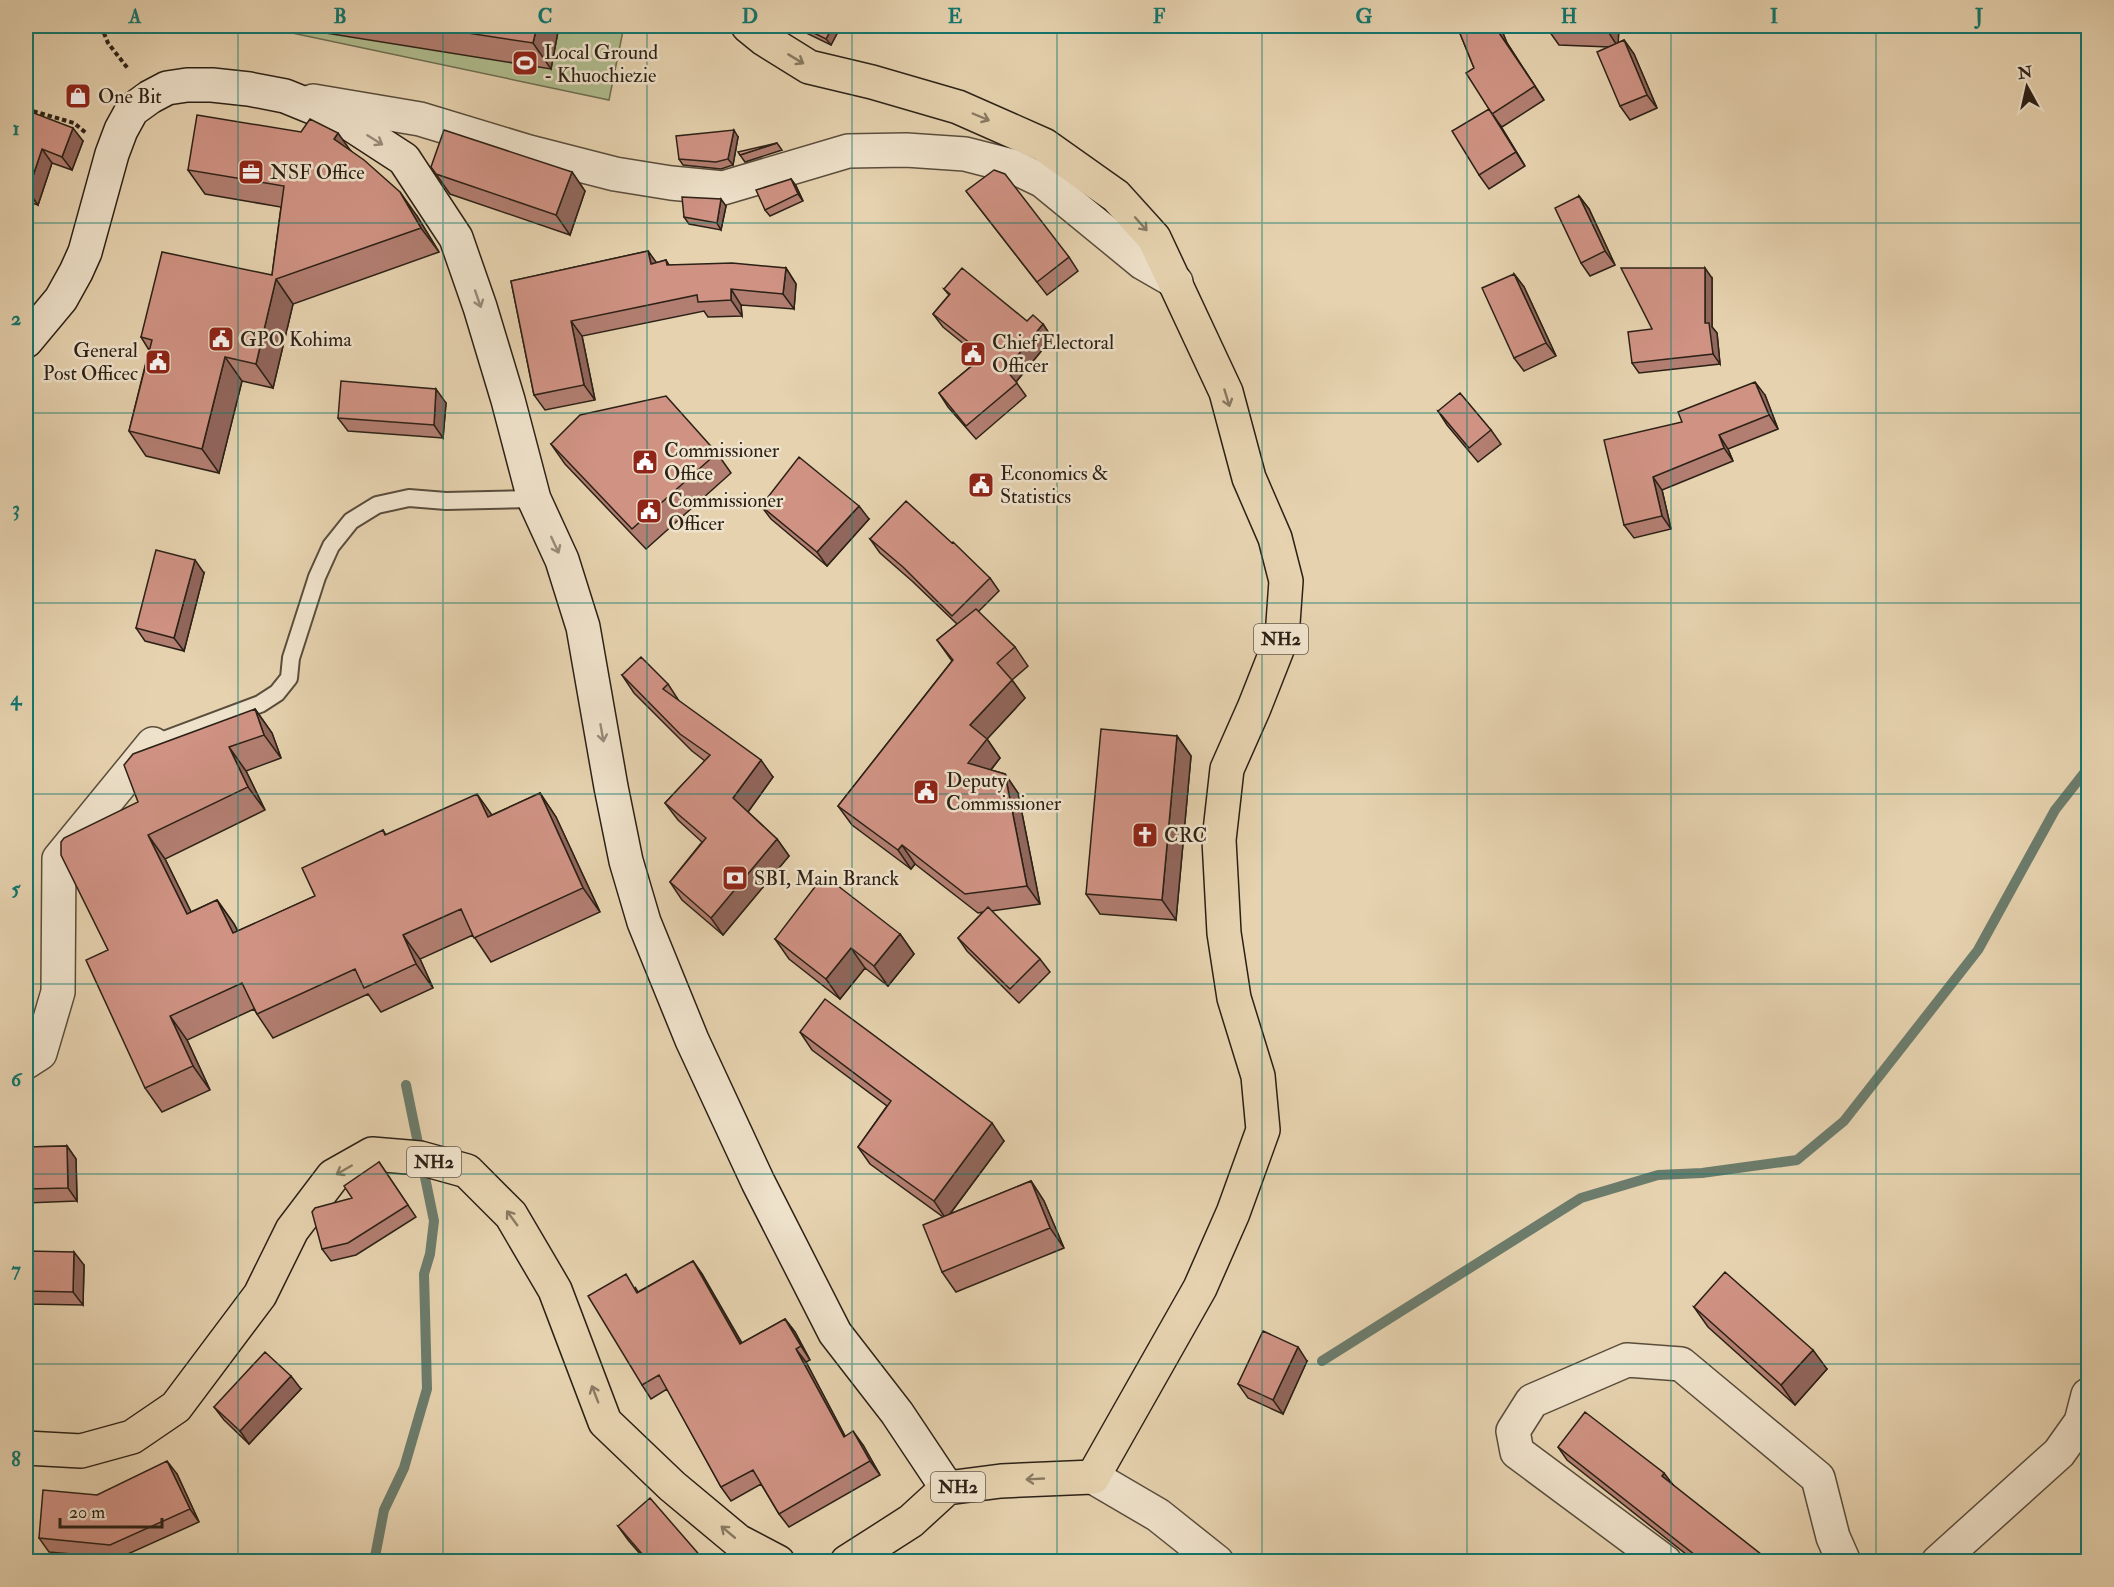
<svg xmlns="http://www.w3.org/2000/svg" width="2114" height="1587" font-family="'IM FELL Double Pica',serif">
  <rect width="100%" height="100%" fill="#e6d2af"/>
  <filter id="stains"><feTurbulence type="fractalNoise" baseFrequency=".00333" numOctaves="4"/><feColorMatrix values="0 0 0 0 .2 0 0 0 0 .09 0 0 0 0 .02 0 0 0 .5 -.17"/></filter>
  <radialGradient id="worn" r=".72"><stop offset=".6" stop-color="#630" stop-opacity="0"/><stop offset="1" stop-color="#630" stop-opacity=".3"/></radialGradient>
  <path fill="#b0bd8f" stroke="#6e6f52" stroke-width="1.5" d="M259,26H624L609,100Z"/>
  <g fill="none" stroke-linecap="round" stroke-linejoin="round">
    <path stroke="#6c7c6c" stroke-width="10" d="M1322,1361L1581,1198L1658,1175L1702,1173L1797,1160L1844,1121L1978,950L2055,810L2088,768
      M374,1562L384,1510L404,1468L427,1389L424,1274L430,1254L434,1221L406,1085"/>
    <g stroke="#5a4d3c" stroke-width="20">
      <path id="service" d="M153,744L260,704L277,693L289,678L291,658L317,577L331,546L351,521L377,505L409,498L446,501L534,499"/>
    </g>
    <g stroke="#5a4d3c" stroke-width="36">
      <path id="minor" d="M26,1062L40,1053L58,992L59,859L153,744
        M1665,1562L1517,1452L1513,1431L1532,1401L1627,1360L1681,1364L1818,1478L1833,1537L1844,1562
        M1938,1562L2059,1453L2081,1422L2088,1395"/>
    </g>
    <g stroke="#5a4d3c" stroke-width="36">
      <path id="tertiary" d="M313,101L420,119L529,152L615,174L671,183L723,188L848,151L906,150L965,154L1012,166L1043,181L1143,263L1176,282
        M1093,1477L1158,1515L1217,1562"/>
    </g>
    <g stroke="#2c2116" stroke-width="36">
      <path id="secondary" d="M26,341L61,299L76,272L85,252L112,154L121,130L132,110L150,97L167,88L187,85H212L249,89L285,96L344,120L404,159L456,238L480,307L508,400L534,499L562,560L583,627L611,787L626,861L644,922L692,1040L758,1182L835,1333L897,1413L947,1488"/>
    </g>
    <g stroke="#2c2116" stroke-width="36">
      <path id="trunk" d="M748,26L764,39L809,67L872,82L958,107L1044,145L1116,196L1154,238L1226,392L1249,478L1275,538L1286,581L1282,637L1254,708L1227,769L1219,840L1224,933L1234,998L1258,1076L1263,1130L1233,1213L1200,1288L1093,1477L1001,1481L947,1488L911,1521L847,1562
        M26,1448L81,1451L132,1437L176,1407L260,1295L292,1230L333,1176L372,1154L420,1158L467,1171L511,1215L555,1290L605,1422L672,1486L738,1541L778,1562"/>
    </g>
    <path stroke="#2c2116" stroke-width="4" stroke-dasharray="4.5 3" stroke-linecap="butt" d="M101,26L108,43L129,70
      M26,109L74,123L86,133"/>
    <use href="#service" stroke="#efe2cb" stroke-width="16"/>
    <use href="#minor" stroke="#efe2cb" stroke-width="33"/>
    <use href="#tertiary" stroke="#efe2cb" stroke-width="33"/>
    <use href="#secondary" stroke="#efe2cb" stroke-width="33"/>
    <use href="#trunk" stroke="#e6d2af" stroke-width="33"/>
  </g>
  <path fill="#b27e71" stroke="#2c2116" stroke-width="1.5" d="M282,26H559L551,69Z
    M799,26H841L831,45L804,32Z
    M1457,26H1500L1507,43L1544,100L1502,127L1500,125L1525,166L1489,189L1479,175L1489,109L1474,68Z
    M1619,26L1618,43L1624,40L1634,54L1657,108L1630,120L1620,106L1609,47L1559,45L1549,31Z
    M26,110L83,141L72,170L52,163L38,205L26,201Z
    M738,137L733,165L721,169L683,165L679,159Z
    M777,143L782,150L745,162L740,155Z
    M350,150L417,216L439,252L293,304L273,388L242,381L219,473L146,456L129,431L149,350L141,337L272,275L281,207L205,194L188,170Z
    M431,167L572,172L585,191L570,235L450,194Z
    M791,179L796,186L803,201L770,216L765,210Z
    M966,191L1069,257L1078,271L1047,295Z
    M1579,196L1589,209L1615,265L1590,276L1581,263Z
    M726,206L721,230L689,224L684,217Z
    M648,251L656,263L666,260L669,265L786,268L796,284L794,309L741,305L742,316L708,317L704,311L582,336L595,400L545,410L534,395L511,281Z
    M1514,274L1524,287L1556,356L1524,371L1514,358Z
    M1712,278V327L1717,333L1720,364L1639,373L1632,363L1652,329Z
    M944,289L1027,321L1043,324L1052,338L1016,382L1026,396L976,439L948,407L939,393L981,358L943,327L933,314L949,295Z
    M1765,395L1778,429L1728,449L1733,461L1662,490L1671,529L1634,538L1624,525L1682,422Z
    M446,403L443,438L348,431L338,418Z
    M1438,411L1491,430L1501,444L1478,462L1447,425Z
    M551,444L717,453L731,473L646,549L565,464Z
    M761,506L869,519L827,566L771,519Z
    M870,539L990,578L999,591L978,612L1015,647L1028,666L1012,680L1025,698L987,739L1000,758L991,770L1005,774L1018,793L1040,904L991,911L1040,959L1050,972L1019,1003L967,951L958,938L983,912L978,913L915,864L911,869L852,825L838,806L952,661L937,640L957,624L912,581L880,553Z
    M204,573L184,651L145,641L136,628Z
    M622,675L668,684L679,701L773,777L748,812L777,839L789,856L723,935L682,900L670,882L702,842L678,820L665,803L705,761L692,751L634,693Z
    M255,709L272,733L281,758L246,771L265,810L165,859L191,912L217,900L234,924L238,931L315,896L383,830L386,835L492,815L540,793L556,817L600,912L491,962L473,935L420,959L433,988L381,1012L368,994L273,1038L257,1014L254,1009L187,1040L210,1090L162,1112L145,1088L108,950L138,802Z
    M1177,736L1191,756L1176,920L1100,914L1086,894Z
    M900,934L914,954L888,986L865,968L840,999L789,959L775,939Z
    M800,1032L1004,1141L950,1214L1031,1181L1044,1201L1064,1248L956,1292L942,1272L943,1217L870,1164L858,1147L887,1106L812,1050Z
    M67,1146L76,1159L77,1201L26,1203V1147Z
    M379,1162L416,1217L356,1255L331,1261L322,1249L352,1198Z
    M26,1251L84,1265L83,1305L26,1304Z
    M693,1261L702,1274L742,1343L785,1319L795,1332L810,1360L806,1362L845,1436L863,1445L880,1475L789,1527L779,1514L761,1484L731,1501L721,1487L667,1389L651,1399L642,1385L635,1287L638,1292Z
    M1694,1307L1827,1369L1795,1405L1708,1327Z
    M1307,1361L1283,1414L1248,1398L1238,1384Z
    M301,1389L249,1444L224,1420L214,1407Z
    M1558,1447L1762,1555L1766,1562H1696L1567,1460Z
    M177,1474L199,1522L119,1558L49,1552L39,1538L97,1495Z
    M618,1526L703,1559L705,1562H647L628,1540Z"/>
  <path fill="#91665c" stroke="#2c2116" stroke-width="1.5" d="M537,26H559L551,69L533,43Z
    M833,26H841L831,45L826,39Z
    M1496,26H1500L1507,43L1544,100L1497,30Z
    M1609,26H1619L1618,47L1609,33Z
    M1624,40L1634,54L1657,108L1647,95Z
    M1489,109L1500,125L1525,166L1516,152Z
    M73,128L83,141L72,170L62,157Z
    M734,130L738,137L733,165L728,159Z
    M338,133L355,157L334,139Z
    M42,149L52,163L38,205L28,191Z
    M572,172L585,191L570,235L556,215Z
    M791,179L796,186L803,201L798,194Z
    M400,192L417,216L439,252L421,228Z
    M1579,196L1589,209L1615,265L1605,251Z
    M721,199L726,206L721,230L717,223Z
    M648,251L659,266L651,264Z
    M786,268L796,284L794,309L783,294Z
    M1705,268L1712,278V327L1717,333L1720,364L1713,354L1705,323Z
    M1514,274L1524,287L1556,356L1546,343Z
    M276,279L293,304L273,388L256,364Z
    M731,289L741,305L742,316L731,300Z
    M571,321L582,336L595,400L584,385Z
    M1043,324L1052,338L1015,383L1006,370Z
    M225,357L242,381L219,473L202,449Z
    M1755,382L1765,395L1778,429L1769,415Z
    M436,389L446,403L443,438L434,425Z
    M1719,435L1728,449L1733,461L1724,448Z
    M1653,477L1662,490L1671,529L1662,516Z
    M859,506L869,519L827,566L817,552Z
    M195,560L204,573L184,651L174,638Z
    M1012,680L1025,698L987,739L1000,758L981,782L968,763L970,725Z
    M255,709L272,733L281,758L264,735Z
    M1177,736L1191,756L1176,920L1162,900Z
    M229,747L246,771L265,810L248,787Z
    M761,760L773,777L745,816L733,798Z
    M1005,774L1018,793L1040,904L1027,886Z
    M540,793L556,817L600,912L583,888Z
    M477,794L494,818L488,817Z
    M148,835L165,859L204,938L187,914Z
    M777,839L789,856L723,935L711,918Z
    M902,845L915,864L911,869L898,850Z
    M217,900L234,924L250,957L233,933Z
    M900,934L914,954L888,986L874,966Z
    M403,935L420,959L433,988L416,964Z
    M851,948L865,968L840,999L826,979Z
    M170,1016L187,1040L210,1090L193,1066Z
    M992,1123L1004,1141L946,1219L934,1201Z
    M67,1146L76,1159L77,1201L68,1188Z
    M1031,1181L1044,1201L1064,1248L1050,1228Z
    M74,1252L84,1265L83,1305L73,1292Z
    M693,1261L702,1274L750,1358L740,1344Z
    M785,1319L795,1332L810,1360L801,1346Z
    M1298,1347L1307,1361L1283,1414L1273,1400Z
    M796,1349L806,1362L853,1451L844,1437Z
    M1813,1350L1827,1369L1795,1405L1781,1385Z
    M291,1376L301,1389L249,1444L240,1431Z
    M853,1431L863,1445L880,1475L870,1461Z
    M167,1461L177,1474L199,1522L190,1509Z
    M1664,1473L1674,1486L1662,1476Z
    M1762,1555L1766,1562H1757Z"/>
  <path fill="#cf9283" stroke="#2c2116" stroke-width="1.5" d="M422,26H537L533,43Z
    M800,26H833L826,39Z
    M1457,26H1496L1497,30L1535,86L1492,114L1466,73L1474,68Z
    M1549,26H1609V33L1549,31Z
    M1624,40L1647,95L1620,106L1597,52Z
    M1489,109L1516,152L1479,175L1452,131Z
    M26,110L73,128L62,157L42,149L28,191H26Z
    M197,115L301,132L310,119L338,133L334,139L364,160L400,192L421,228L276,279L256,364L225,357L202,449L129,431L152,340L141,337L162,252L272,275L284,186L188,170Z
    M444,130L572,172L556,215L436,174L431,167Z
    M734,130L728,159L716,162L679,159L676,136Z
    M777,143L740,155L738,152Z
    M994,170L1005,174L1069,257L1037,282L966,191Z
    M791,179L798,194L765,210L756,190Z
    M1579,196L1605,251L1581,263L1555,208Z
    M682,197L721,199L717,223L684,217Z
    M648,251L651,264L666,260L667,265L732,263L786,268L783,294L731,289V300L698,302L697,295L571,321L584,385L534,395L511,281Z
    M962,268L1027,321L1033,315L1043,324L1006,370L1017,383L966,426L939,393L985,355L933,314L950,294L944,289Z
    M1621,268H1705V323H1709L1713,354L1632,363L1628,332L1652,329Z
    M1514,274L1546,343L1514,358L1482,288Z
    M341,381L436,389L434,425L338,418Z
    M1755,382L1769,415L1719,435L1724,448L1653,477L1662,516L1624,525L1604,440L1682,422L1678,412Z
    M1460,393L1491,430L1469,448L1438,411Z
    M666,396L717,453L632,529L551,444L580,415Z
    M799,457L859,506L817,552L761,506Z
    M906,501L952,543L953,542L990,578L952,616L903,567L870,539Z
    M156,550L195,560L174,638L136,628Z
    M976,609L1015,647L997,663L1012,680L970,725L987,739L968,763L1005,774L1027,886L965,894L902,845L898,850L838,806L953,660L937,640Z
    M641,657L668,684L663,689L761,760L733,798L777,839L711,918L670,882L706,838L665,803L710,755L680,734L622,675Z
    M255,709L264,735L229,747L248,787L148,835L187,914L217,900L233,933L315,896L302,868L383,830L385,835L477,794L488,817L540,793L583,888L474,938L461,909L403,935L416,964L364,988L355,969L257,1014L242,983L170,1016L193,1066L145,1088L86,960L108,950L61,855V842L64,838L138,802L124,765L133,754Z
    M1101,729L1177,736L1162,900L1086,894Z
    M824,875L900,934L874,966L851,948L826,979L775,939Z
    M988,907L1040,959L1010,989L958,938Z
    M825,999L992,1123L934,1201L858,1147L891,1101L800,1032Z
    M67,1146L68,1188L26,1189V1147Z
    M379,1162L408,1205L348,1243L322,1249L312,1212L315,1208L352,1198L344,1186Z
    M1031,1181L1050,1228L942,1272L923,1225Z
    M26,1251L74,1252L73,1292L26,1291Z
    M693,1261L740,1344L785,1319L801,1346L796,1349L844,1437L853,1431L870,1461L779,1514L753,1470L721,1487L659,1375L642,1385L588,1296L626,1274L637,1293Z
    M1725,1272L1813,1350L1781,1385L1694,1307Z
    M1263,1331L1298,1347L1273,1400L1238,1384Z
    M265,1352L291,1376L240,1431L214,1407Z
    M1585,1412L1664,1473L1662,1476L1762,1555L1757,1562H1704L1558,1447Z
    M167,1461L190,1509L110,1545L39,1538L43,1490L97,1495Z
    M650,1498L703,1559L700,1562H649L618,1526Z"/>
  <defs><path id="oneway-shaft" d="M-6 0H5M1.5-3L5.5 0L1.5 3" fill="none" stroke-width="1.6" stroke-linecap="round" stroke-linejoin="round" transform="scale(1.5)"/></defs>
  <g stroke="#897a62">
    <use href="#oneway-shaft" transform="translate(796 59) rotate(31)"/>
    <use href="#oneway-shaft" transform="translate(981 117) rotate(23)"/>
    <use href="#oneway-shaft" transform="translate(1141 224) rotate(48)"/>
    <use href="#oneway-shaft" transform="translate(1227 398) rotate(73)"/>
    <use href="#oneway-shaft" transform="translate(344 1170) rotate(150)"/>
    <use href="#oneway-shaft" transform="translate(512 1218) rotate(-126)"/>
    <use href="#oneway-shaft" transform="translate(595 1394) rotate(-111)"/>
    <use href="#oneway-shaft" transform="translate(1035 1479) rotate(177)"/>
    <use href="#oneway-shaft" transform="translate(728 1532) rotate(-140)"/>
  </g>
  <g stroke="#978b7a">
    <use href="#oneway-shaft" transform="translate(375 140) rotate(32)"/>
    <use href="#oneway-shaft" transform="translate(478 299) rotate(71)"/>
    <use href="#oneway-shaft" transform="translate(555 545) rotate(65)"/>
    <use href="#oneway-shaft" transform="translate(602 733) rotate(80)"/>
  </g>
  <path fill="none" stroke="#0f766e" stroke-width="1.5" stroke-opacity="0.55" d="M238,26V1562M443,26V1562M647,26V1562M852,26V1562M1057,26V1562M1262,26V1562M1467,26V1562M1671,26V1562M1876,26V1562M26,223H2088M26,413H2088M26,603H2088M26,794H2088M26,984H2088M26,1174H2088M26,1364H2088"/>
  <defs>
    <g id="stadium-square" transform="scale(1.35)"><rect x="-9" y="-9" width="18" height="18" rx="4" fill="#8f2418" stroke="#efe2cb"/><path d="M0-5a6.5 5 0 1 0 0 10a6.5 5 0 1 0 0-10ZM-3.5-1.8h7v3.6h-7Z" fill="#fff"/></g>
    <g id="shop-square" transform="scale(1.35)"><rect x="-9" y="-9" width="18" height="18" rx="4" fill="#8f2418" stroke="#efe2cb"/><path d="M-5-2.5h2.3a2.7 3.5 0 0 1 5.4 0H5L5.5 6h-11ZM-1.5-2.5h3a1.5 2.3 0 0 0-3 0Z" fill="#fff"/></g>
    <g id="office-square" transform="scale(1.35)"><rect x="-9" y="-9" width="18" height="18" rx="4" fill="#8f2418" stroke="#efe2cb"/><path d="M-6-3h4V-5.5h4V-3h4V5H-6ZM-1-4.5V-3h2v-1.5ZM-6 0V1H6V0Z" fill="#fff"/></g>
    <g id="civic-square" transform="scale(1.35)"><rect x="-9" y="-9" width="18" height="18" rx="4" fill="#8f2418" stroke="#efe2cb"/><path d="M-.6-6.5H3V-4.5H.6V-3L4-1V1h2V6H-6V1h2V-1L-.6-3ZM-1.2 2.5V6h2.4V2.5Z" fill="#fff"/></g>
    <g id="church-square" transform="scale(1.35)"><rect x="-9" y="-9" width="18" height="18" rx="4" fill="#8f2418" stroke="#efe2cb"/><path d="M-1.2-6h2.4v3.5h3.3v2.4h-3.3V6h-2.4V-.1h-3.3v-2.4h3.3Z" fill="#fff"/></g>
    <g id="bank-square" transform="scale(1.35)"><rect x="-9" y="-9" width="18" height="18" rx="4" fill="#8f2418" stroke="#efe2cb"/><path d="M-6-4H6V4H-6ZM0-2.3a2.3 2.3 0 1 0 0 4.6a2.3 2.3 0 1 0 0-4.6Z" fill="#fff"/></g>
  </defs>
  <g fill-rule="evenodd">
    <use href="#stadium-square" x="525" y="63"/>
    <use href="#shop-square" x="78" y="96"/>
    <use href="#office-square" x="251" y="172"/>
    <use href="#civic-square" x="221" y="339"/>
    <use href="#civic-square" x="973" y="354"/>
    <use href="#civic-square" x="158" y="362"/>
    <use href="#civic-square" x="645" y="462"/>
    <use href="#civic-square" x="981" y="485"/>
    <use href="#civic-square" x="649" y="511"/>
    <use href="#civic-square" x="926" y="792"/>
    <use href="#church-square" x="1145" y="835"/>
    <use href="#bank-square" x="735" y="878"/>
  </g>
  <g text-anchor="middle" stroke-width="5" stroke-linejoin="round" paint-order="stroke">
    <g fill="#efe2cb" stroke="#665b4c" stroke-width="1.5">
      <rect x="1254" y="624" width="54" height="30" rx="4.5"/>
      <rect x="407" y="1147" width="54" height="30" rx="4.5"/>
      <rect x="931" y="1472" width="54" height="30" rx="4.5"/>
    </g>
    <g font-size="18" font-weight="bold" fill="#2c2116">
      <text x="1281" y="645">NH2</text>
      <text x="434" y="1168">NH2</text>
      <text x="958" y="1493">NH2</text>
    </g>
    <g font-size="20" fill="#2c2116" stroke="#efe2cb" text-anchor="start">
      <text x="544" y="59">Local Ground<tspan x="544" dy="23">- Khuochiezie</tspan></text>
      <text x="98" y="103">One Bit</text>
      <text x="270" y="179">NSF Office</text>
      <text x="240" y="346">GPO Kohima</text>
      <text x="992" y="349">Chief Electoral<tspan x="992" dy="23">Officer</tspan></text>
      <text x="138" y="357" text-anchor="end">General<tspan x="138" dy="23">Post Officec</tspan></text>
      <text x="664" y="457">Commissioner<tspan x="664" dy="23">Office</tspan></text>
      <text x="1000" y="480">Economics &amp;<tspan x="1000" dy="23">Statistics</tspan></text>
      <text x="668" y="507">Commissioner<tspan x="668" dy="23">Officer</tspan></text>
      <text x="946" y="787">Deputy<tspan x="946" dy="23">Commissioner</tspan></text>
      <text x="1164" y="842">CRC</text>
      <text x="754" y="885">SBI, Main Branck</text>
    </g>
  </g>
  <rect width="2114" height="1587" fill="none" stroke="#e6d2af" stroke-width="66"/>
  <g transform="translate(2027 87) rotate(352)" stroke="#efe2cb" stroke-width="4.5" paint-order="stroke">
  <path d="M0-4.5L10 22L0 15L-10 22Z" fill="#2c2116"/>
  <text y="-9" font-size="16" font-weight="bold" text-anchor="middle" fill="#2c2116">N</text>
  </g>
  <path d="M60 1518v9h102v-9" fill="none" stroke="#2c2116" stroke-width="3"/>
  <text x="69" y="1518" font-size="18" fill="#2c2116" stroke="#efe2cb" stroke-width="4.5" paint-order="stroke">20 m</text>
  <rect x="33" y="33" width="2048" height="1521" fill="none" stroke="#0f766e" stroke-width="2"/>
  <g font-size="20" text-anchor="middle" font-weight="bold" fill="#0f766e">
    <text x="135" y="23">A</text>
    <text x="340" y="23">B</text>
    <text x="545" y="23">C</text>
    <text x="750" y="23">D</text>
    <text x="955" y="23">E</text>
    <text x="1159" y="23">F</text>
    <text x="1364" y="23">G</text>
    <text x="1569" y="23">H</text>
    <text x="1774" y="23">I</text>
    <text x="1979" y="23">J</text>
    <text x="16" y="135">1</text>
    <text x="16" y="325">2</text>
    <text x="16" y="515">3</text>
    <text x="16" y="705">4</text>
    <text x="16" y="895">5</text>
    <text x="16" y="1086">6</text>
    <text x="16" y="1276">7</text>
    <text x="16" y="1466">8</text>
  </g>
  <rect width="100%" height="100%" filter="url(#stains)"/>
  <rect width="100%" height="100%" fill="url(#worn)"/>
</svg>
